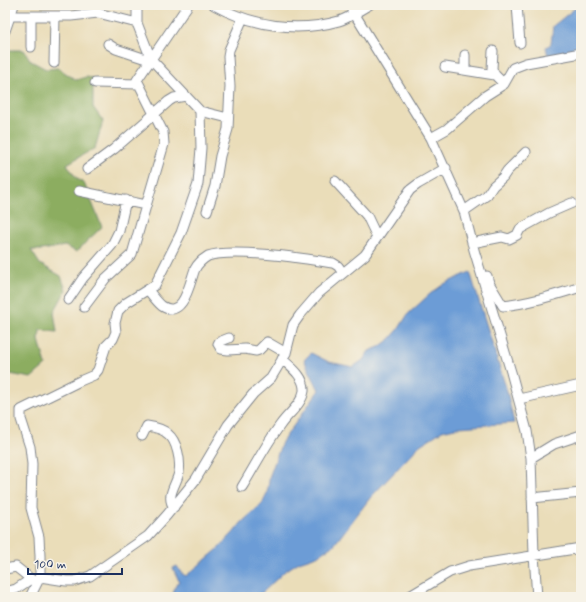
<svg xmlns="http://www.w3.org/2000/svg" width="586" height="602" font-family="Mynerve,sans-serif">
  <rect width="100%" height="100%" fill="#f7f3e8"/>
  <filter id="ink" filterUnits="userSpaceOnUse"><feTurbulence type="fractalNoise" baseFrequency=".025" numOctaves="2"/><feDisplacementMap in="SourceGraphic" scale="8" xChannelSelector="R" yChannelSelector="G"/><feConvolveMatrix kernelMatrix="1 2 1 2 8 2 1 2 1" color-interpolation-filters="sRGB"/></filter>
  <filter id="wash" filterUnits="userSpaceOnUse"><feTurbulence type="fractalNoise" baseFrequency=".012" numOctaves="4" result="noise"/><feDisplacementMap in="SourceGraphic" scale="16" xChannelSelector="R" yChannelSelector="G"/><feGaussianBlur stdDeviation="0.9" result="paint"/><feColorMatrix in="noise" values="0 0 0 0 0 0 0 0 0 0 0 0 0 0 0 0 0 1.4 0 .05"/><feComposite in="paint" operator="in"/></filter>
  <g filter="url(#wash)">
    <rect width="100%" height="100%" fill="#eaddb9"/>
    <path fill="#8cad61" stroke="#546e60" d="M5,50H24L31,61L46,69L58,68L76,80L86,77L93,78V107L103,121L95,148L67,164L76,178L84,183L102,227L86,242L77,252L65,246L42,250H31L40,264L61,276L66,290L54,312L57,332L40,330L39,340L46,365L31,378L10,374L5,379Z"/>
    <path fill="#6c9cd6" stroke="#44669a" d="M579,5H581V51L548,56L546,47L551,44L553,26Z
      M470,272L507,391L514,423L459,427L442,431L420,445L370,498L334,545L317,556L299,562L285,571L263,592L255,597H172L176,585L179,581L173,568L177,566L181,573L186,576L217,550L234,532L242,522L262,504L267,493L270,475L282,442L319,390L304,360L311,353L329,362L353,367L363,360L369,351L379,347L390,339L398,330L408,314L430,294L444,284Z"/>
  </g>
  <g filter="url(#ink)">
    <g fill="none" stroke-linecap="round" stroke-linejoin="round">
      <g stroke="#82868c" stroke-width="11">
        <path id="minor" d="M137,5V23L151,59L200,111L228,118
          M214,5C252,26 297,33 339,21C349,18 359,10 369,5
          M349,5L431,138L464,211L474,250L511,372L527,431L531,458L534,555L537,597
          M517,5L520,43
          M10,16H71L98,13L137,23
          M5,31L14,5
          M108,44L116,49L146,59H151
          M31,47V16
          M493,51L492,69L495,75
          M465,55V70
          M54,63L55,16
          M445,67L495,75L504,84
          M95,83L139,84
          M431,138L447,129L485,96L504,84L513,68L526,63L581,53
          M87,169L114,149L169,101L174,98L186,96
          M335,181L367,216L377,237
          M79,191L146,205
          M207,211L215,186L220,156L228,129L230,86L228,57L229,50L243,18
          M464,211L487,195L493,186L503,177L507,171L526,152
          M472,243L502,237L509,239L517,235L520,229L549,213L572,203
          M487,276L489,283L503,306C530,303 555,295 581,287
          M148,290C152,295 157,302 162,306C184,320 190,281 195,269C198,263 203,259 208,256C216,253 227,253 236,253C269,253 300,258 333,263L338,266L343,273
          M68,300L83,278L112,245L119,231L126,200
          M84,307L105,279L132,254L164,144L163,132L137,80L188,5
          M229,338L219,342L218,344L221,349L228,350L245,349L256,351L259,350L267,342L286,353
          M519,399L581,385
          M142,436L147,426C154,427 163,429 168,434C177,441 181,461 179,472C177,484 165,496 174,507
          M531,458L554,444L581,435
          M242,487C255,466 266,444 281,424C288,414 302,404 304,391C305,377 291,367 282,359
          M532,498L581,493
          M5,569L16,567L31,579
          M40,577L66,581H75L90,576L148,536L167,515L196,479L228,425L253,394L271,378L286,353L293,325L300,315L319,293L365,255L410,190L418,184L446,168
          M5,592L16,589L31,579L37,583
          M30,597L40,577V556L39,537L31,508L32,464L30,447L21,419V410L80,381L94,375L98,370L106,346L113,339L116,332L115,323L118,311L126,303L155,285L181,233L198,184L201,148L200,111
          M408,597L450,572L469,566L581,548"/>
      </g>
      <use href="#minor" stroke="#fff" stroke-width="9"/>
    </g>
  </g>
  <rect width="586" height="602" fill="none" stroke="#f7f3e8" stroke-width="20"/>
  <path d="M28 568v6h94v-6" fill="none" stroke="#1b2f5e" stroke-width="2"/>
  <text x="34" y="568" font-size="12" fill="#1b2f5e" stroke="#f7f3e8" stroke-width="3" paint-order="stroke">100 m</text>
</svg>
